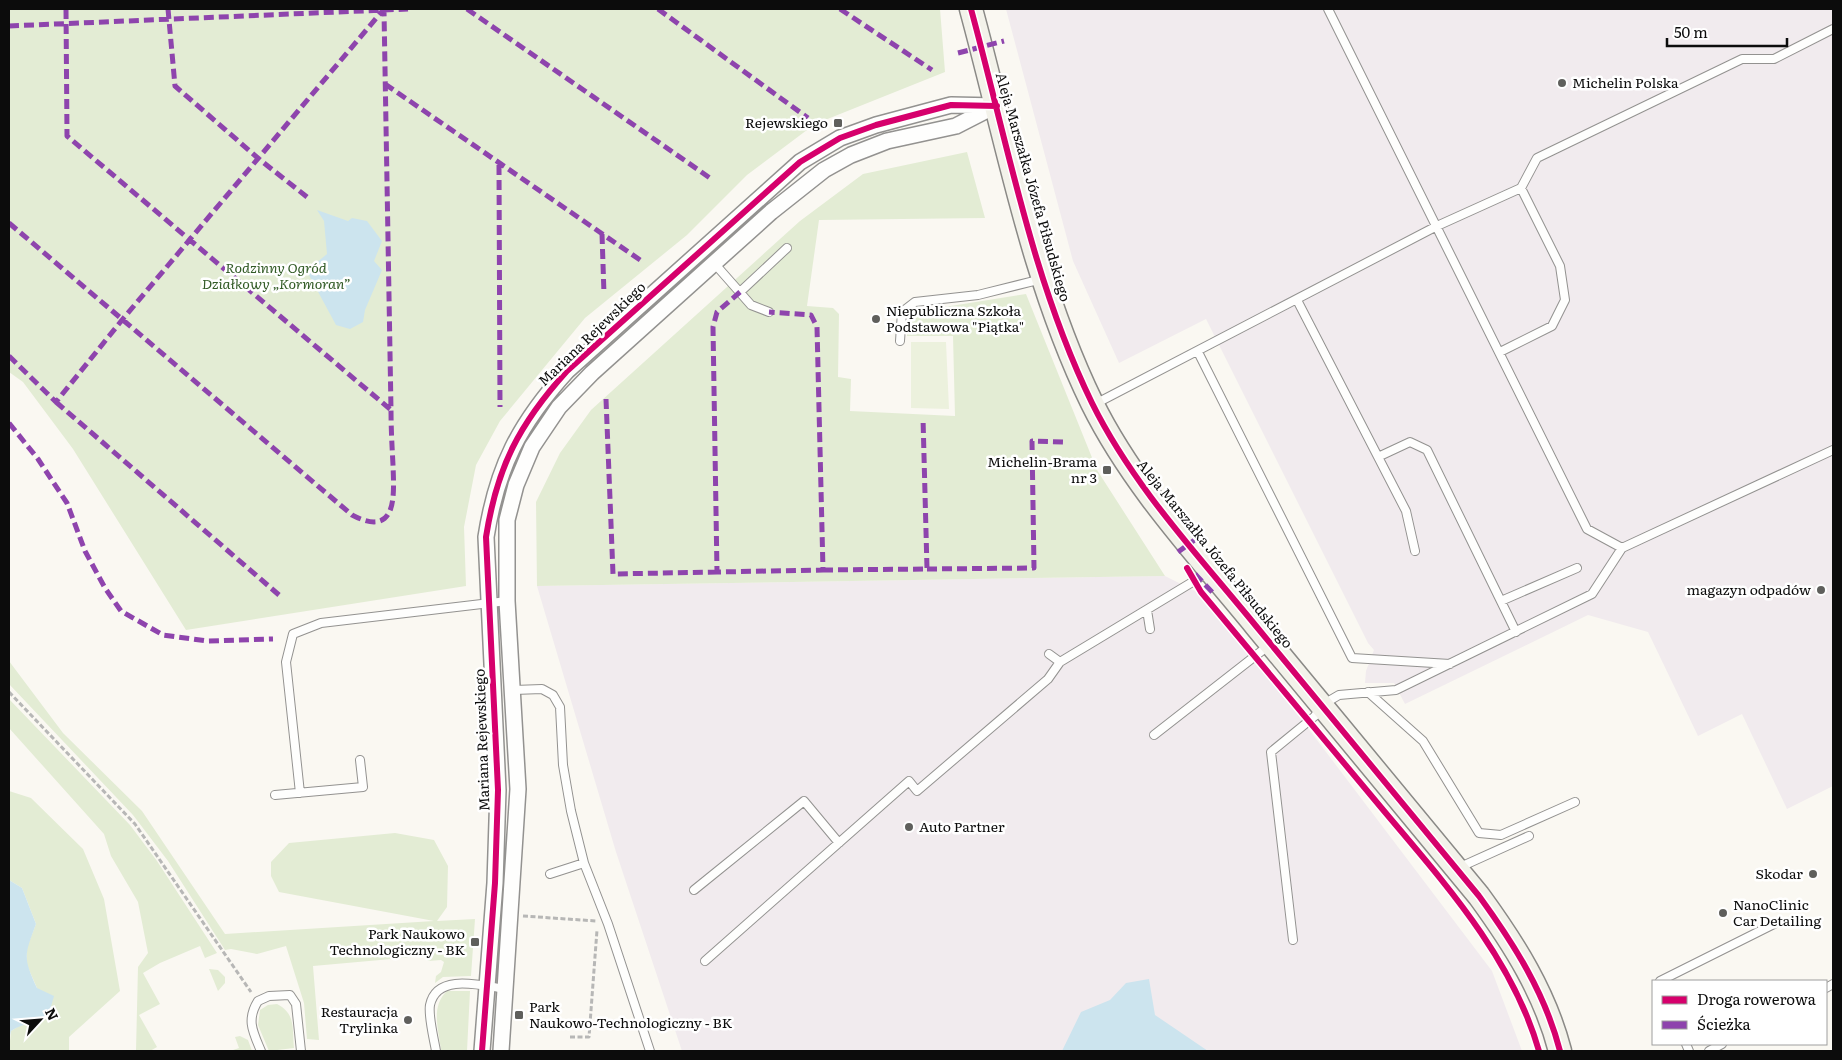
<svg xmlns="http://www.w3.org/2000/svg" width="1842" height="1060" font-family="Literata,serif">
  <rect width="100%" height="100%" fill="#faf8f2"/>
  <path fill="#f1ebee" d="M1006,9H1833V786L1787,809L1742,714L1698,736L1648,632L1588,615L1405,704L1394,683H1365L1366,671L1374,650L1368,643L1206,319L1119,363L1073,261Z
    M1165,576L1199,593L1298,715L1492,971L1522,1051H682L616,852L537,586Z"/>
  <path fill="#e3ecd4" d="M9,9H940L945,72L815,124L747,175L687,235L585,318L500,421L476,465L464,527L466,586L186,630L73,449L23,382L9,372Z
    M967,152L985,218L819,220L807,306L833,308L839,314L838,377L851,379L850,411L955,416L953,336H907V313L1026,294L1097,470L1165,576L537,586L536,502L560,453L591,410L800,221L863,174Z
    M9,661L63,733L142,811L225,934L434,921L279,892L271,876V862L289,843L395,833L434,840L448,866L447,907L437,921L475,919L471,976L443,977L435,983L436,976L441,972L444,962L441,960L428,961L425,956L313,966L319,1040L307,1039L304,1003L286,946L257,954L231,949L225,950L168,861L133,815L9,684Z
    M9,699L130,825L157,861L217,953L205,958L200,946L160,963L143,973L160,1004L139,1015L157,1047L150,1051H136L138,967L148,953L138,902L111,856L104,834L9,728Z
    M9,791L31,798L83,849L104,899L120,991L69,1037V1051H9L11,1031L19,1026L38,1022L37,988L26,963L27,947L36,924L22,888L9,880Z
    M209,969L218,970L225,977V983L218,991Z
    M447,991H470L467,1051H441C439,1030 430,1007 447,991Z
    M277,1004C296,1014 292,1028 294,1048L269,1051L258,1025L260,1010L268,1005Z
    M240,1036L248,1040L252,1051H230L239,1048L235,1037Z"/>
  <path fill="#ecf1dd" d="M911,342H946L949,409L911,408Z"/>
  <path fill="#cce4ee" d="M317,210L348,221L352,218L367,221L382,241L374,261L382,270L365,310L363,322L350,329L336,325L309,275L310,268L327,254L324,221Z
    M9,880L22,888L36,924C24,956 23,957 37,988L54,996L48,1017C36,1023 23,1023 11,1031L9,1040Z
    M1149,979L1155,1015L1208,1051H1062L1081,1012L1110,1000L1126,983Z"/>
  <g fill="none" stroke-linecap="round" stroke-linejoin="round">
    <g stroke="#939290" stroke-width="10">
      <path id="lane" d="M1328,9L1587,529L1622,548
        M714,263L751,305L769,312
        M740,292L787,248
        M1297,300L1406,511L1415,551
        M900,341L902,312L915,302L978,295L1042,279
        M1198,352L1352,658L1450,664
        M1500,352L1552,326L1565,300L1560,266L1521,188
        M1095,404L1437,226L1521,188L1537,158L1742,59H1774L1833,29
        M1380,456L1410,442L1427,450L1516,632
        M1501,601L1577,568
        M1147,610L1150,629
        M1049,654L1060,662
        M514,690L542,689L553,695L560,707L563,765L571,811L584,863L608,924L650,1051
        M1368,692L1423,741L1479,833L1501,835L1575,802
        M1154,735L1268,646
        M300,793L286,662L293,634L321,623L507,601
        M275,795L363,787L360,760
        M1458,868L1529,836
        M550,874L584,863
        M694,890L804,801L839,843
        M1293,940L1271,752L1315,716L1322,705L1339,695L1396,690L1592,594L1622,548L1833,450
        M705,961L909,781L917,791L1048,679L1060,662L1209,572
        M1660,981L1774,924
        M1826,988L1833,984
        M1686,1044L1689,1051
        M261,1051C253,1032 246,1020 258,1001L269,996L290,995L296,1004L301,1051
        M436,1051C434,1039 428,1016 430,1005C437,972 483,986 506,989
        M1709,1051L1722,1044"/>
    </g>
    <g stroke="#939290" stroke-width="18">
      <path id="street" d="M482,1051L495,883L498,790L486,537C497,467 519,424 567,371L800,162L840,138L876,125L951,105L997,106
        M501,1051L518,789L507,601V520L516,485L532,447L559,407L592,373L771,212L824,170L851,155L887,141L956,126L993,107"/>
    </g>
    <g stroke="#8a8986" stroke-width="25">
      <path id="secondary" d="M971,9C1007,141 1032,280 1092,403C1133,486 1198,555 1256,626C1331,716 1405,806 1479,896C1514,944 1545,993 1560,1051"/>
    </g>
    <path stroke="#b7b7b6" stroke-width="3" stroke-dasharray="5 2.5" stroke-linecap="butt" d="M9,692L135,824L251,992
      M523,916L596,921
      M570,1037H589L597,930"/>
    <use href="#lane" stroke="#fefefd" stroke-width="8"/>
    <use href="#street" stroke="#fefefd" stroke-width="15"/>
    <use href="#secondary" stroke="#f3f2ea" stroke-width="22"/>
    <path stroke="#8e44ad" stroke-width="5" stroke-dasharray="10 5" stroke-linecap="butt" d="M66,9L67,136L391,410L384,11
      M168,9L175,86L259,159L307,197
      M467,9L710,178
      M658,9L808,118
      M840,9L932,70
      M9,26L408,9
      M958,53L1004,41
      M385,84L643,262
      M499,165L500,407
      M9,223L352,515C398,539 394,495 393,465C392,446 391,428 391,410
      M602,234L604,294
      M740,292L717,312L713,327L717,572L823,570L817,327L811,315L769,312
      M9,356L56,402L122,320L384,9
      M606,399L613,574L717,572
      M56,402L279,595
      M9,423L38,459L67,503L85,551L105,588L121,611L163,635L207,641L273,639
      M1178,552L1200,536
      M927,569L1034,568L1032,441L1063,442
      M823,570L927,569L923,418
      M1195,574L1213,593"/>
    <g stroke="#fff" stroke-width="9">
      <path id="cycleway" d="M971,9C1007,141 1032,280 1092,403C1133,486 1198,555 1256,626C1331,716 1405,806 1479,896C1514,944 1545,993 1560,1051
        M1187,568L1201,592C1259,661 1316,730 1374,799C1438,876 1511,953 1539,1051
        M482,1051L495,883L498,790L486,537C497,467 519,424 567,371L800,162L840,138L876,125L951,105L997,106"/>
    </g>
    <use href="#cycleway" stroke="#d6006c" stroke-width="6"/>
  </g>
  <g fill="#5f5f5c" stroke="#fff" stroke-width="2">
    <circle cx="1562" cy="83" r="5"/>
    <rect x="833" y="118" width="10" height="10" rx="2.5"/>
    <circle cx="876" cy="319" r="5"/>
    <rect x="1102" y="465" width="10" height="10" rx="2.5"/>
    <circle cx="1821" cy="590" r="5"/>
    <circle cx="909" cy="827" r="5"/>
    <circle cx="1813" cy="874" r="5"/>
    <circle cx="1723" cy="913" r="5"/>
    <rect x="470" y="937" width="10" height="10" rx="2.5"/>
    <rect x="514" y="1010" width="10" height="10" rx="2.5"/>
    <circle cx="408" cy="1020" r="5"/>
  </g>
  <g text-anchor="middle" stroke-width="5" stroke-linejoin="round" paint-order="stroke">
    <g font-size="14" fill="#0c0c0c" stroke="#fff" text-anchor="end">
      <text x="1572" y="88" text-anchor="start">Michelin Polska</text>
      <text x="828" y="128">Rejewskiego</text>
      <text x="886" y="316" text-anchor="start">Niepubliczna Szkoła<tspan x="886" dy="16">Podstawowa "Piątka"</tspan></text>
      <text x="1097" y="467">Michelin-Brama<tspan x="1097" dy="16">nr 3</tspan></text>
      <text x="1811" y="595">magazyn odpadów</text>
      <text x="919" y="832" text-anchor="start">Auto Partner</text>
      <text x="1803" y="879">Skodar</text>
      <text x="1733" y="910" text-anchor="start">NanoClinic<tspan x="1733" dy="16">Car Detailing</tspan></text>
      <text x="465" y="939">Park Naukowo<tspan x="465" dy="16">Technologiczny - BK</tspan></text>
      <text x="529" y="1012" text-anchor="start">Park<tspan x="529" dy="16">Naukowo-Technologiczny - BK</tspan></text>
      <text x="398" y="1017">Restauracja<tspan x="398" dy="16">Trylinka</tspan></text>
    </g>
    <g font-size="14" fill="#0c0c0c" stroke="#fff">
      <text transform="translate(1033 187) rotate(74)" y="5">Aleja Marszałka Józefa Piłsudskiego</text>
      <text transform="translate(592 334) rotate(-44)" y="5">Mariana Rejewskiego</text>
      <text transform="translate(1215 554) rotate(51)" y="5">Aleja Marszałka Józefa Piłsudskiego</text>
      <text transform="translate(482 740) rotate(-92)" y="5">Mariana Rejewskiego</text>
    </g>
    <g font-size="14" font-style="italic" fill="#325b26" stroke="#fff">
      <text x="276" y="273">Rodzinny Ogród<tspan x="276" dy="16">Działkowy „Kormoran”</tspan></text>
    </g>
  </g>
  <rect width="1842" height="1060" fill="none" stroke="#0c0c0c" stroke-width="20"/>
  <rect x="1652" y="980" width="175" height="65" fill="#ffffff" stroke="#9e9e9e"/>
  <rect x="1662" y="996" width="25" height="8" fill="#d6006c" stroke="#9e9e9e"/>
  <text x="1697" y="1005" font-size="15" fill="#0c0c0c">Droga rowerowa</text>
  <rect x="1662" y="1021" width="25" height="8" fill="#8e44ad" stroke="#9e9e9e"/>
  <text x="1697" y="1030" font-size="15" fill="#0c0c0c">Ścieżka</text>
  <g transform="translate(40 1020) rotate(64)" stroke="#ffffff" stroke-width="4" paint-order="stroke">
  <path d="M0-4L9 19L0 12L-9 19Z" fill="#0c0c0c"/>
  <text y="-8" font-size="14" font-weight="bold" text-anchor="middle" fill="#0c0c0c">N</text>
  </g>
  <path d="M1667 38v8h120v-8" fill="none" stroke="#0c0c0c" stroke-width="2.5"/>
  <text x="1674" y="38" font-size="15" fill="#0c0c0c" stroke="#ffffff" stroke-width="4" paint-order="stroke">50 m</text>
</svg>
